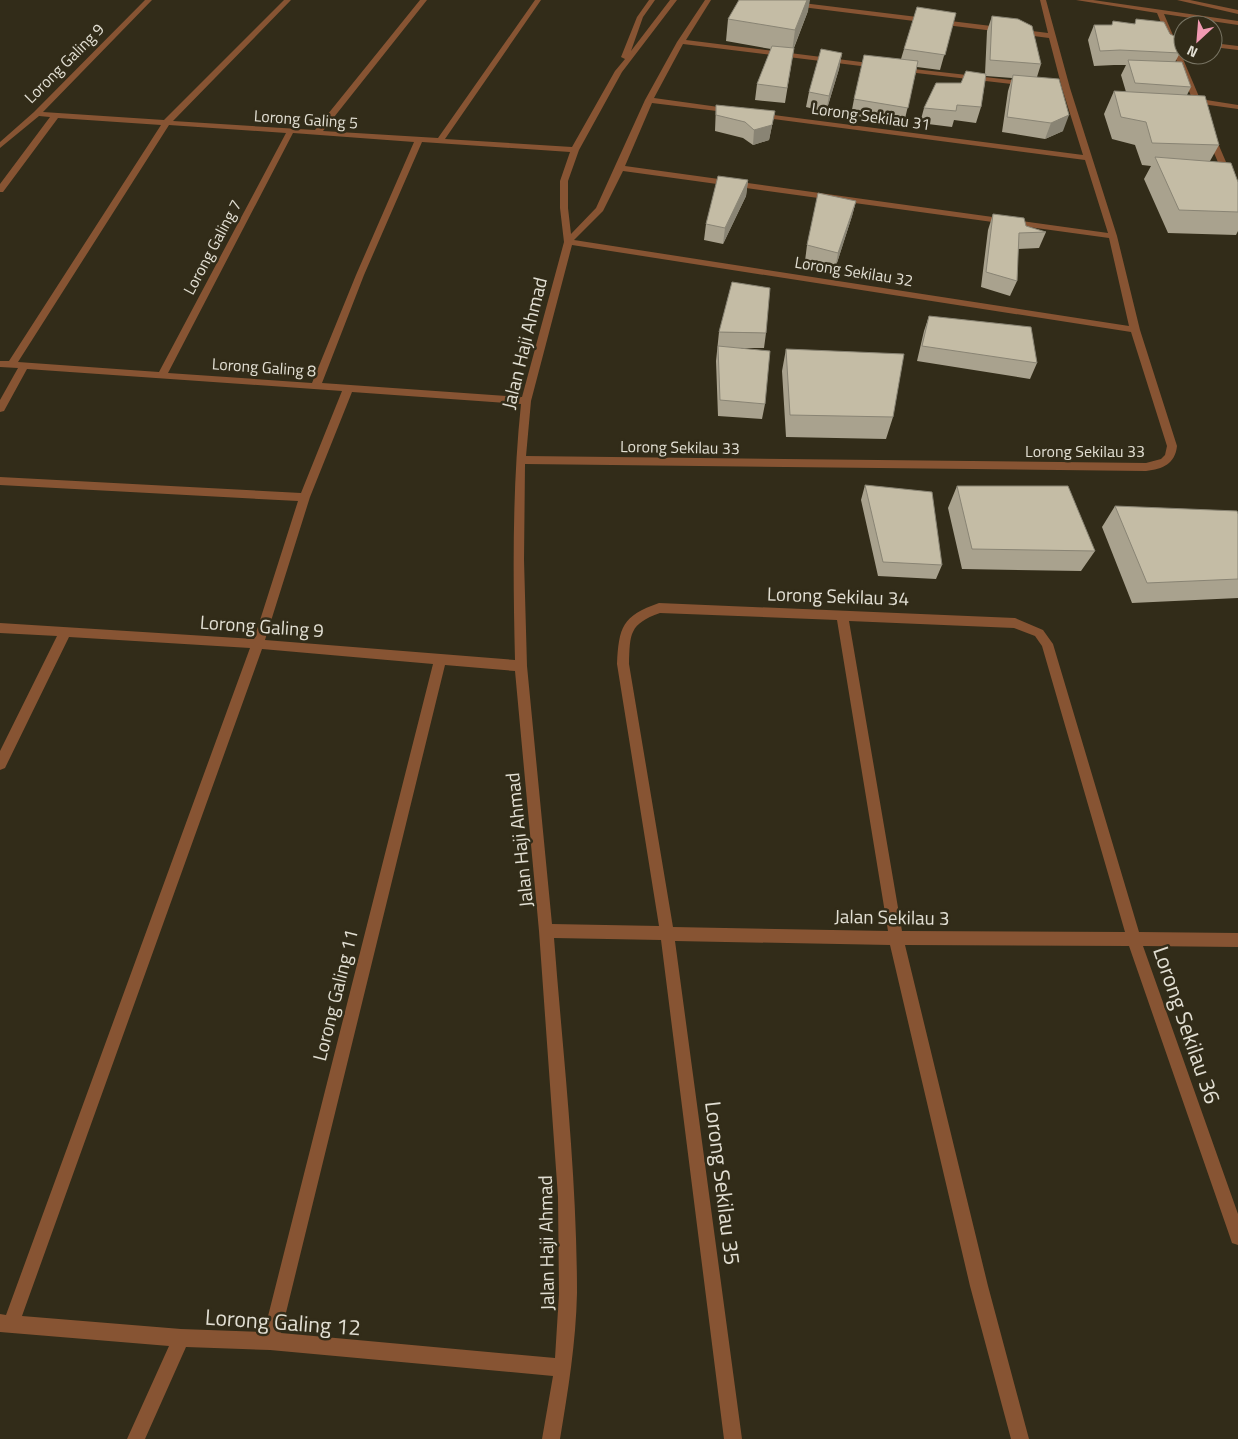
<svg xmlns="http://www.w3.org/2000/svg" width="1238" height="1439" font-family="'Titillium Web',sans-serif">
  <rect width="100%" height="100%" fill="#322c19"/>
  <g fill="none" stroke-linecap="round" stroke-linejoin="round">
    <path fill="#875433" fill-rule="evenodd" d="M145,0H152L43,112L164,120L284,0H291L173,121L315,130L420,0H427L323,131L438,138L535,0H541L445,139L572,147L615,71L625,59L621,57L637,17L649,0H655L643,17L631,51L670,0H677L622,72L579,150L568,181V208L571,234L596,208L645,100L677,42L705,0H711L686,40L877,64L881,66L877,68L683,44L654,98L733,109L737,111L733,113L652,103L625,166L1108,233L1085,160L758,117L754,115L758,113L1083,155L1062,88L1049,38L762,2L759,0H778L1048,33L1040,0H1046L1070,88L1117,236L1140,330L1177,446C1175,464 1163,469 1146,471L525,464L524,560L527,666L552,924L659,926L617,664C619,627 622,616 659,603L1015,618L1043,630L1053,644L1139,932L1238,933V947L1143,946L1238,1214V1245L1232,1243L1230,1237L1129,946L905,945L988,1286L1029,1439H1011L970,1286L890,945L675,941L742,1439H724L661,940L554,938C563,1056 577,1174 577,1293C576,1342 568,1391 560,1439H542L553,1376L270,1350L186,1347L145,1439H127L169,1346L0,1332V1314L6,1315L250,648L69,637L5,768L0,770V751L57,636L0,633V623L254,639L298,501L0,485V477L301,493L342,391L27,369L4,411L0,412V400L18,368L0,367V361H9L161,125L58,118L3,192H0V184L50,117L39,116L0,148V142L34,112ZM169,125L286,133L159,372L18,362ZM293,133L414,142L356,275L312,383L168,373ZM422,142L570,152L560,181V208L564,242L522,397L322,383L364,275ZM623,171L1109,238L1129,326L574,240L603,211ZM572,245L1131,332L1167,446L1165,455L1161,459L1146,463L526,456L531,401ZM352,392L521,404C512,490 513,575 515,660L265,640L310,497ZM660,613L837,620L888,931L673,927L629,664C630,634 629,624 660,613ZM849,621L1014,628L1035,636L1042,646L1125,932L902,931ZM262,649L433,664L264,1332L181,1329L22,1316ZM445,665L515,671L539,931L558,1197L559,1294L555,1358L281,1333Z
      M1076,0H1093L1238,21V25L1164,14L1200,99L1238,105V109L1202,104L1205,111L1198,113L1157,13Z
      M1177,0H1190L1238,10V14Z
      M1213,43L1238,46V50L1213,47Z
      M896,67L1028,82L1032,84L1028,86L899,71H896Z
      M1207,132L1214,134L1238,190V203L1234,200L1206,134Z"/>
  </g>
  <path fill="#a9a28e" d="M808,11L794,48L785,103L755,100L757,84L771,49L726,41L728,19Z
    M956,13L940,70L917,67L904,123L851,115L854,99L901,59L904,49Z
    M992,16L1041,64L1037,77L1063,131L1045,139L1002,132L1008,91L1012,78L986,76L981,107L976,123L954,120L952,127L920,123L924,108L961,83L985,74L987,31Z
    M1113,21L1180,53L1175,62L1191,87L1187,95L1219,145L1210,161L1238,212V231L1236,235L1168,233L1144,179L1151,166L1142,165L1135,145L1112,139L1104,114L1114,91L1126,92L1121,75L1126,65H1114L1094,66L1088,40L1094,25H1112Z
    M842,53L839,69L826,112L806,107L809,92Z
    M716,105L775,111L769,140L753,145L743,138L715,131Z
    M748,180L746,196L723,244L704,240L706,224Z
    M856,201L852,216L835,269L805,261L807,245Z
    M993,214L1026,226L1046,232L1039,248L1018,249L1017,281L1010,296L981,287L988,230Z
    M929,316L1037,363L1030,379L917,361L924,331Z
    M719,332L766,333L764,348H741L765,404L762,419L718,416L716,361Z
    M786,349L893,417L886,439L786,437L782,371Z
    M865,485L942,565L936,579L878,576L861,500Z
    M957,486L1095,551L1081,571L962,569L948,508Z
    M1115,506L1238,514V598L1132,603L1102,527Z"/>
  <path fill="#898474" d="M807,0H810L808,11L792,52L795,30Z
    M842,53L839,69L826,112L829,96Z
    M775,111L769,140L753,145L754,130Z
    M1069,115L1063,131L1045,139L1051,123Z
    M748,180L746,196L723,244L725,228Z
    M856,201L852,216L835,269L838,253Z"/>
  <path fill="#c4bca5" stroke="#898474" d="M739,0H807L795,30L728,19Z
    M917,7L956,13L945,55L904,49Z
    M992,16L1018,19L1032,26L1041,64L990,60Z
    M1136,19L1164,22L1170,34L1176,37L1180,53L1120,50L1100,51L1094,25H1112L1113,21L1135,24Z
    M772,46L794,48L787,88L757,84Z
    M821,49L842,53L829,96L809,92Z
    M864,55L918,61L908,108L854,99Z
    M1128,60L1182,62L1191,87L1135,83Z
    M966,71L986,74L981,107L957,105L956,111L924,108L936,83H961Z
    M1013,75L1059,79L1069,115L1051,123L1007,117Z
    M1114,91L1205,96L1219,145L1152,143L1146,122L1121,117Z
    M716,105L775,111L772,125L754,130L745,122L716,115Z
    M1155,157L1231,163L1238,182V212L1179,210Z
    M718,176L748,180L725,228L706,224Z
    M818,193L856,201L838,253L807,245Z
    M993,214L1024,218L1026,226L1046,232L1019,233L1017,281L986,272Z
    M732,282L770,288L766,333L719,332Z
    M929,316L1031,327L1037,363L922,346Z
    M718,346L770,351L765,404L720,400Z
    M786,349L904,354L893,417L790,415Z
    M865,485L932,492L942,565L883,562Z
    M957,486H1068L1095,551L972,549Z
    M1115,506L1237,511L1238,514V579L1147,583Z"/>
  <g text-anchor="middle" stroke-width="5" stroke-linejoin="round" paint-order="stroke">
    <g font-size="16" fill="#e2dfd3" stroke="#322c19">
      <text transform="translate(64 63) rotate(-45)" y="6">Lorong Galing 9</text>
      <text transform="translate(871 116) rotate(8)" y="6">Lorong Sekilau 31</text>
      <text transform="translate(306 119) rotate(4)" y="6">Lorong Galing 5</text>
      <text transform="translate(212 247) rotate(-62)" y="6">Lorong Galing 7</text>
      <text transform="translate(854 271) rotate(9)" y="6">Lorong Sekilau 32</text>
      <text transform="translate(264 367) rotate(4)" y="6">Lorong Galing 8</text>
      <text transform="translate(680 447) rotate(1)" y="6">Lorong Sekilau 33</text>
      <text x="1085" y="457">Lorong Sekilau 33</text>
    </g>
    <g font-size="19" fill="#e2dfd3" stroke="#322c19">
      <text transform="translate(524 343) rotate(-76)" y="7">Jalan Haji Ahmad</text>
      <text transform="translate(838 596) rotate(2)" y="7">Lorong Sekilau 34</text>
      <text transform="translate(262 626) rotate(4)" y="7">Lorong Galing 9</text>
      <text transform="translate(519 840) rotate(-96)" y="7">Jalan Haji Ahmad</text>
      <text transform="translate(892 917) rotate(1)" y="7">Jalan Sekilau 3</text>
      <text transform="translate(335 995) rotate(-76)" y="7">Lorong Galing 11</text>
      <text transform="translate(546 1243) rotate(-91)" y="7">Jalan Haji Ahmad</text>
    </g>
    <g font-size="22" fill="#e2dfd3" stroke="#322c19">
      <text transform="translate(1187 1025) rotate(71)" y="8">Lorong Sekilau 36</text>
      <text transform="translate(723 1183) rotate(83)" y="8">Lorong Sekilau 35</text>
      <text transform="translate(283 1322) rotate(4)" y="8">Lorong Galing 12</text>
    </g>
  </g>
  <g transform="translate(1198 40) rotate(206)"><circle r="24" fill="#322c19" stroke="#787463"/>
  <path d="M0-4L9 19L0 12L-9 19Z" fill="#f19ab2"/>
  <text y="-8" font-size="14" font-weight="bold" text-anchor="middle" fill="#e2dfd3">N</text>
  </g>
</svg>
